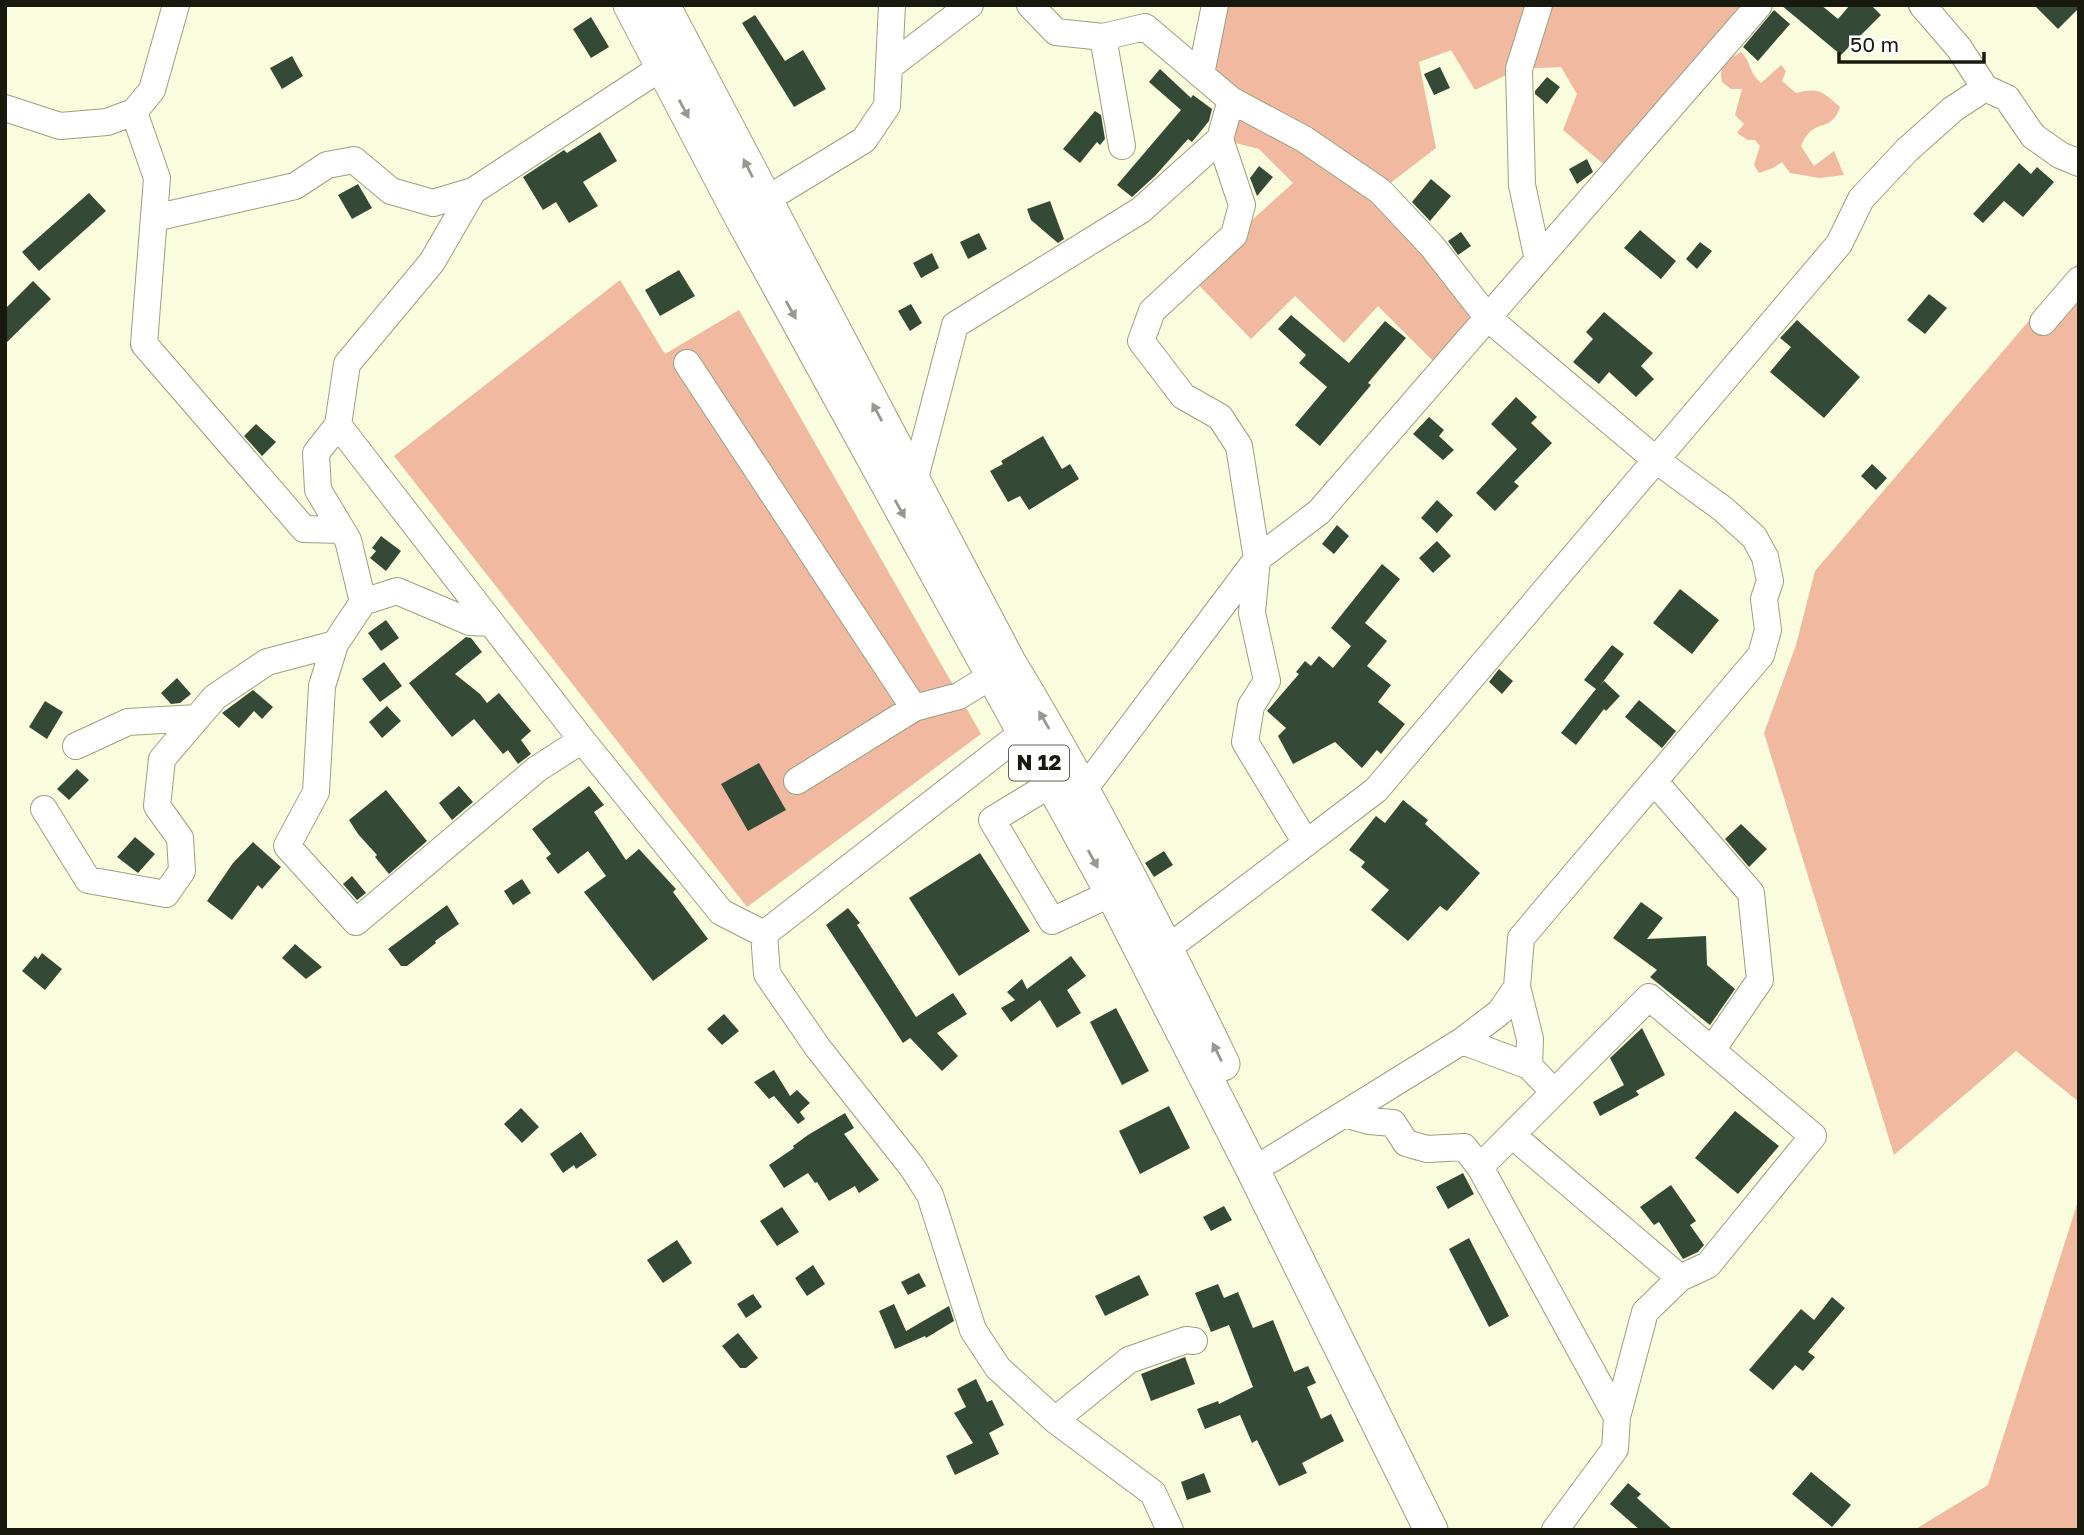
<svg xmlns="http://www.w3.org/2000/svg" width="2084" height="1535" font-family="'Golos Text',sans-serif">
  <rect width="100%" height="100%" fill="#f9fddd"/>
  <path fill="#f1b99f" d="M1215,5H1759L1614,173L1563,130L1577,94L1561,67L1519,69L1475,90L1451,50L1419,62L1436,148L1380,191L1488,318L1442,370L1378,306L1344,343L1295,296L1251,339L1190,276L1293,183L1259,149L1220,139L1231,100L1201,74Z
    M1741,52C1752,63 1748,71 1761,83L1781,65L1786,71L1782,81L1796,93C1819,87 1823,92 1840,107C1831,135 1814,115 1801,146L1814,166L1834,151L1844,175L1819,178L1790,173L1782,162L1773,168L1759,173L1754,165L1760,146L1755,140H1748L1737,133L1744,124L1735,115L1742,89H1731L1722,82C1718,64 1727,60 1741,52Z
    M2079,262V1102L2016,1051L1894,1155L1764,733L1796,645L1815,571Z
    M620,280L665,354L739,310L981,734L747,907L394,456Z
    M2079,1198V1530H1914L1988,1485Z"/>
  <path fill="#354a36" d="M1781,5H1821L1838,19L1850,5H1871L1881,15L1841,55Z
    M2034,5H2079V8L2058,29Z
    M1774,10L1790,24L1758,61L1743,47Z
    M755,15L785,61L803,50L826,89L794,107L742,23Z
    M591,17L609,47L591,58L573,29Z
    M292,56L303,76L282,89L270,68Z
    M1440,67L1450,88L1434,95L1424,74Z
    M1160,69L1191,98L1193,95L1212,109L1209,121L1192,142L1188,139L1155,176L1132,197L1117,185L1181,110L1149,82Z
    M1547,77L1560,87L1547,104L1535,94V91Z
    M1095,111L1101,115L1105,139L1100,145L1097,142L1080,163L1063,149Z
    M600,132L617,161L583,182L598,206L569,223L556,202L543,210L523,177L564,150L567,153Z
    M1587,159L1593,172L1577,184L1569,169Z
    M2019,163L2031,174L2037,167L2054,182L2023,217L2004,201L1983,223L1973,214Z
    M1259,166L1273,177L1257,196L1250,178Z
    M1431,179L1451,196L1430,221L1412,202Z
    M358,184L372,208L352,219L338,195Z
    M89,193L106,211L39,271L22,252Z
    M1050,201L1064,239L1058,243L1031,220L1027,209Z
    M1640,230L1676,261L1661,279L1624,248Z
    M1461,232L1471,246L1458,255L1448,241Z
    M979,233L987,249L968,259L960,242Z
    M1700,242L1712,251L1697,269L1686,259Z
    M932,253L939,268L921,278L913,263Z
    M679,270L695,296L660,316L645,290Z
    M33,281L51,299L5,344V309Z
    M1929,294L1947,308L1925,334L1907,320Z
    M911,304L922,323L910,331L898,311Z
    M1604,312L1653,353L1641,366L1654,379L1636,397L1609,372L1599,384L1573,362L1593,339L1586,332Z
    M1291,315L1349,363L1385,321L1406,338L1368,383L1371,385L1320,446L1295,425L1327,387L1299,363L1306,355L1278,329Z
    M1797,320L1860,377L1824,418L1770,372L1791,347L1780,338Z
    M1516,397L1537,417L1531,423L1552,443L1514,482L1519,486L1495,511L1476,493L1517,449L1491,424Z
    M1429,417L1444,430L1439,436L1454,450L1443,460L1413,434Z
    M256,424L276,442L262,456L244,436Z
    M1043,436L1062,469L1070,464L1079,479L1029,510L1020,496L1008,502L990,471L1003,464L1001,461Z
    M1872,464L1887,478L1876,490L1861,476Z
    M1437,500L1453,515L1437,533L1421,518Z
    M1337,525L1349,536L1334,554L1322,544Z
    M381,536L401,551L386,571L370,558L376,551L372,548Z
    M1437,541L1451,556L1433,573L1419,558Z
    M1382,564L1400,579L1365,623L1387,641L1367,666L1391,685L1378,702L1405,724L1381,754L1377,750L1362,768L1335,742L1293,764L1278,736L1286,728L1267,711L1299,674L1296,672L1305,661L1311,666L1319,656L1333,668L1351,646L1331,628Z
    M1680,589L1719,620L1692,654L1653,623Z
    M386,620L399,638L381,651L368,633Z
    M466,637L471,638L482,652L455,674L480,694L487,703L499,693L531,731L521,740L531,754L518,764L508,750L503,754L474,719L452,737L409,683Z
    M1612,645L1624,654L1599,687L1604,681L1620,696L1606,711L1604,709L1576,745L1561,733L1596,689L1584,680Z
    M384,662L402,686L380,702L362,679Z
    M1499,669L1513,681L1502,694L1489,682Z
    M177,678L191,694L180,703L171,704L161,693Z
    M253,690L273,707L262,719L254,711L239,728L222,713Z
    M1639,700L1676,731L1662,748L1625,717Z
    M45,701L63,712L47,739L29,727Z
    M387,706L401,721L382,738L369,722Z
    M759,763L786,810L748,831L721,784Z
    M77,769L89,780L69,800L57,789Z
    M459,786L473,802L452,820L439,803Z
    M589,786L604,805L594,812L626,860L639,849L676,889L673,892L708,939L653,981L584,892L606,876L588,851L558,874L546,858L551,854L532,829Z
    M386,790L427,841L389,874L375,857L377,855L358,834L349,820Z
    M1403,800L1428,820L1425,824L1480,873L1447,911L1440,906L1408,941L1371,910L1389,890L1361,867L1365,862L1349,850L1376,816L1385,823Z
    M1741,824L1767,849L1749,867L1725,839Z
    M135,837L155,854L138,873L117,857Z
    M253,842L281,867L262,889L258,885L232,920L207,901L233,863Z
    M1164,851L1173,865L1154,877L1145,863Z
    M980,853L1030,931L959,976L909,898Z
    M352,876L366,893L357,900L343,884Z
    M522,879L531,893L513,905L504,891Z
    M1641,902L1663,918L1647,939L1706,936L1707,965L1735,989L1710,1025L1650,977L1657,970L1613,938Z
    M447,905L459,924L435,941L436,943L407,966H401L388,949Z
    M848,908L860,923L857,925L916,1017L953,993L967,1014L937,1033L958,1056L942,1071L910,1038L903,1043L826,925Z
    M295,944L322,967L306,979L282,958Z
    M42,953L62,969L45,990L22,971L35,956L38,959Z
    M1071,956L1086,976L1067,990L1081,1013L1057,1028L1040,1000L1011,1022L1001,1008L1015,1000L1007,992L1022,979L1027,989Z
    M1116,1008L1149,1071L1122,1085L1090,1022Z
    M724,1014L739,1031L722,1045L707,1029Z
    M1642,1028L1665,1075L1636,1091L1639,1095L1600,1116L1593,1102L1624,1085L1610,1058Z
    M774,1070L790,1096L797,1090L810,1103L800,1112L805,1119L798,1124L774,1096L769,1099L754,1082Z
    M1169,1106L1190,1148L1140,1174L1119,1131Z
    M521,1108L539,1127L522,1143L504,1124Z
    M1735,1111L1779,1146L1738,1194L1695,1158Z
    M845,1113L854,1128L844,1134L879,1180L859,1193L855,1186L829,1201L817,1182L815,1183L808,1173L784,1188L769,1165L794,1148L793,1146L808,1135Z
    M581,1132L597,1155L576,1169L574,1165L563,1173L550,1154Z
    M1463,1173L1474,1194L1448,1209L1436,1187Z
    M1671,1185L1696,1221L1690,1225L1704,1245L1698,1252L1683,1259L1659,1222L1654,1225L1640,1207Z
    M1224,1206L1232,1220L1211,1231L1203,1217Z
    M782,1207L799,1232L777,1246L760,1221Z
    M1469,1238L1509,1316L1489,1327L1449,1249Z
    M677,1240L692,1263L663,1283L647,1260Z
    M813,1265L825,1284L807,1296L795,1278Z
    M919,1273L926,1286L908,1295L901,1282Z
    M1139,1275L1149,1295L1105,1316L1095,1296Z
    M1218,1284L1224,1298L1238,1292L1253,1328L1273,1320L1294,1372L1308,1366L1316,1383L1307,1387L1321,1419L1331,1414L1344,1441L1302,1463L1307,1473L1279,1486L1257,1440L1252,1443L1240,1415L1205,1429L1197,1409L1218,1401L1219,1404L1253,1387L1229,1325L1211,1332L1195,1293Z
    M753,1294L762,1307L746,1318L737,1304Z
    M1832,1297L1845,1308L1808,1352L1815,1357L1803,1371L1795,1365L1773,1390L1749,1370L1801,1309L1814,1320Z
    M894,1304L906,1331L949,1306L954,1321L926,1338L925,1336L895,1349L879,1311Z
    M738,1333L758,1358L746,1368H740L722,1346Z
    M1185,1357L1195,1384L1151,1401L1141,1374Z
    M976,1379L987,1402L992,1400L1004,1425L989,1433L999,1454L955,1475L946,1456L973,1443L954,1413L966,1407L957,1389Z
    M1811,1472L1851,1505L1832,1527L1792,1494Z
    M1204,1473L1211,1492L1187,1500L1181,1482Z
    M1628,1483L1641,1494L1637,1498L1673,1530H1640L1610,1504Z"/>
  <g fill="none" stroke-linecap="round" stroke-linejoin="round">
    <g stroke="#9b9f81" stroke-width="28">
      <path id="minor" d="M1030,5L1056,32L1103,37L1145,27L1231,100L1304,139L1380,191L1431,245L1488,318L1656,460L1723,509L1754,537L1765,557L1770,581L1764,599L1768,630L1761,655L1521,938L1517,987L1500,1012L1462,1041L1270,1160
        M1922,5L1959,48L1985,88L2007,98L2033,136L2060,155L2079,163
        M1103,37L1122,146
        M662,67L473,191L432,262L347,364L338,425L582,740L721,912L764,934L767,974L818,1048L912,1167L930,1195L973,1330L998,1368L1055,1420L1153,1493L1170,1530
        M889,67L970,5
        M1201,74L1215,5
        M5,108L60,126L107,122L134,112L152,90L176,5
        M134,112L157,178L144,344L304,529L342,530
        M1220,139L1242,205L1234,235L1152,311L1141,341L1183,396L1220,417L1239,446L1257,559L1252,613L1267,681L1251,706L1245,742L1306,843
        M764,201L864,140L887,106L892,5
        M154,218L295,186L327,165L354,160L391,191L433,203L473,191
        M1538,260L1522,185L1519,69L1539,5
        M2043,322L2079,280
        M687,363L914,708
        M914,482L955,325L1141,210L1220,139L1231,100
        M363,602L397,591L470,622L491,623
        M335,644L322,686L316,792L287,846L356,922L537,769L582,740
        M76,746L128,722L196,718
        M797,781L914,708L959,696L991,676
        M1654,781L1751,893L1760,980L1712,1050
        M1051,784L992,820L1052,921L1112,893
        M1073,804L1257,559L1319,512L1759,5
        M44,809L88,880L166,894L182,871L180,838L157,806L162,759L215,697L267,662L335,644L363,602L348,540L318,490L316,453L338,425
        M764,934L1022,733
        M1168,948L1376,790L1839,244L1861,199L1907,150L1953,109L1985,88
        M1517,987L1530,1039L1529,1066
        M1462,1041L1529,1066L1554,1092
        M1344,1114L1369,1121L1393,1123L1406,1143L1427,1149L1464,1147L1480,1167L1617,1417L1615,1449L1555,1530
        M1512,1135L1680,1278
        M1480,1167L1649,997L1813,1136L1708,1265L1680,1278L1645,1312L1617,1417
        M1055,1420L1129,1360L1186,1340L1194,1341"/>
    </g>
    <g stroke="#9b9f81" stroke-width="35">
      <path id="major" d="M630,5L741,217L1112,893L1252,1168L1431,1530
        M663,5L1009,662C1088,792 1157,927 1223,1064"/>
    </g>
    <use href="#minor" stroke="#fff" stroke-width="26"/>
    <use href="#major" stroke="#fff" stroke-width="33"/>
  </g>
  <defs><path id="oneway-solid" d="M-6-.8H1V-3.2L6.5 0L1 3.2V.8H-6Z" transform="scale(1.75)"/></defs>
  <g fill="#989893">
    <use href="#oneway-solid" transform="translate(684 109) rotate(62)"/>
    <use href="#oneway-solid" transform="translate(748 168) rotate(-117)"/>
    <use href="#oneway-solid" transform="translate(791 310) rotate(61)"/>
    <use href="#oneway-solid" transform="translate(877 412) rotate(-118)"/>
    <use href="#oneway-solid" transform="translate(900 509) rotate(61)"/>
    <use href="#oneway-solid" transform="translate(1044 720) rotate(-120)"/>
    <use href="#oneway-solid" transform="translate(1093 859) rotate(61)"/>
    <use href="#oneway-solid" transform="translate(1217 1052) rotate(-116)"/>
  </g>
  <g text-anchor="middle" stroke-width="7" stroke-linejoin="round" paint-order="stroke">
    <rect fill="#fff" stroke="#5e5f57" stroke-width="2" x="1009" y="745.5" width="60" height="35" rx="5"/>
    <g font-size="21" font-weight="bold" fill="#191a0f">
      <text x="1039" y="770">N 12</text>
    </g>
  </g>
  <rect width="2084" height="1535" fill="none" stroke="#191a0f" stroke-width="14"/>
  <path d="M1839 52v10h145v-10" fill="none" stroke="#191a0f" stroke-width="3.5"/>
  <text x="1850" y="52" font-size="21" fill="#191a0f" stroke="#ffffff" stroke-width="5" paint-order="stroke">50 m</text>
</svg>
